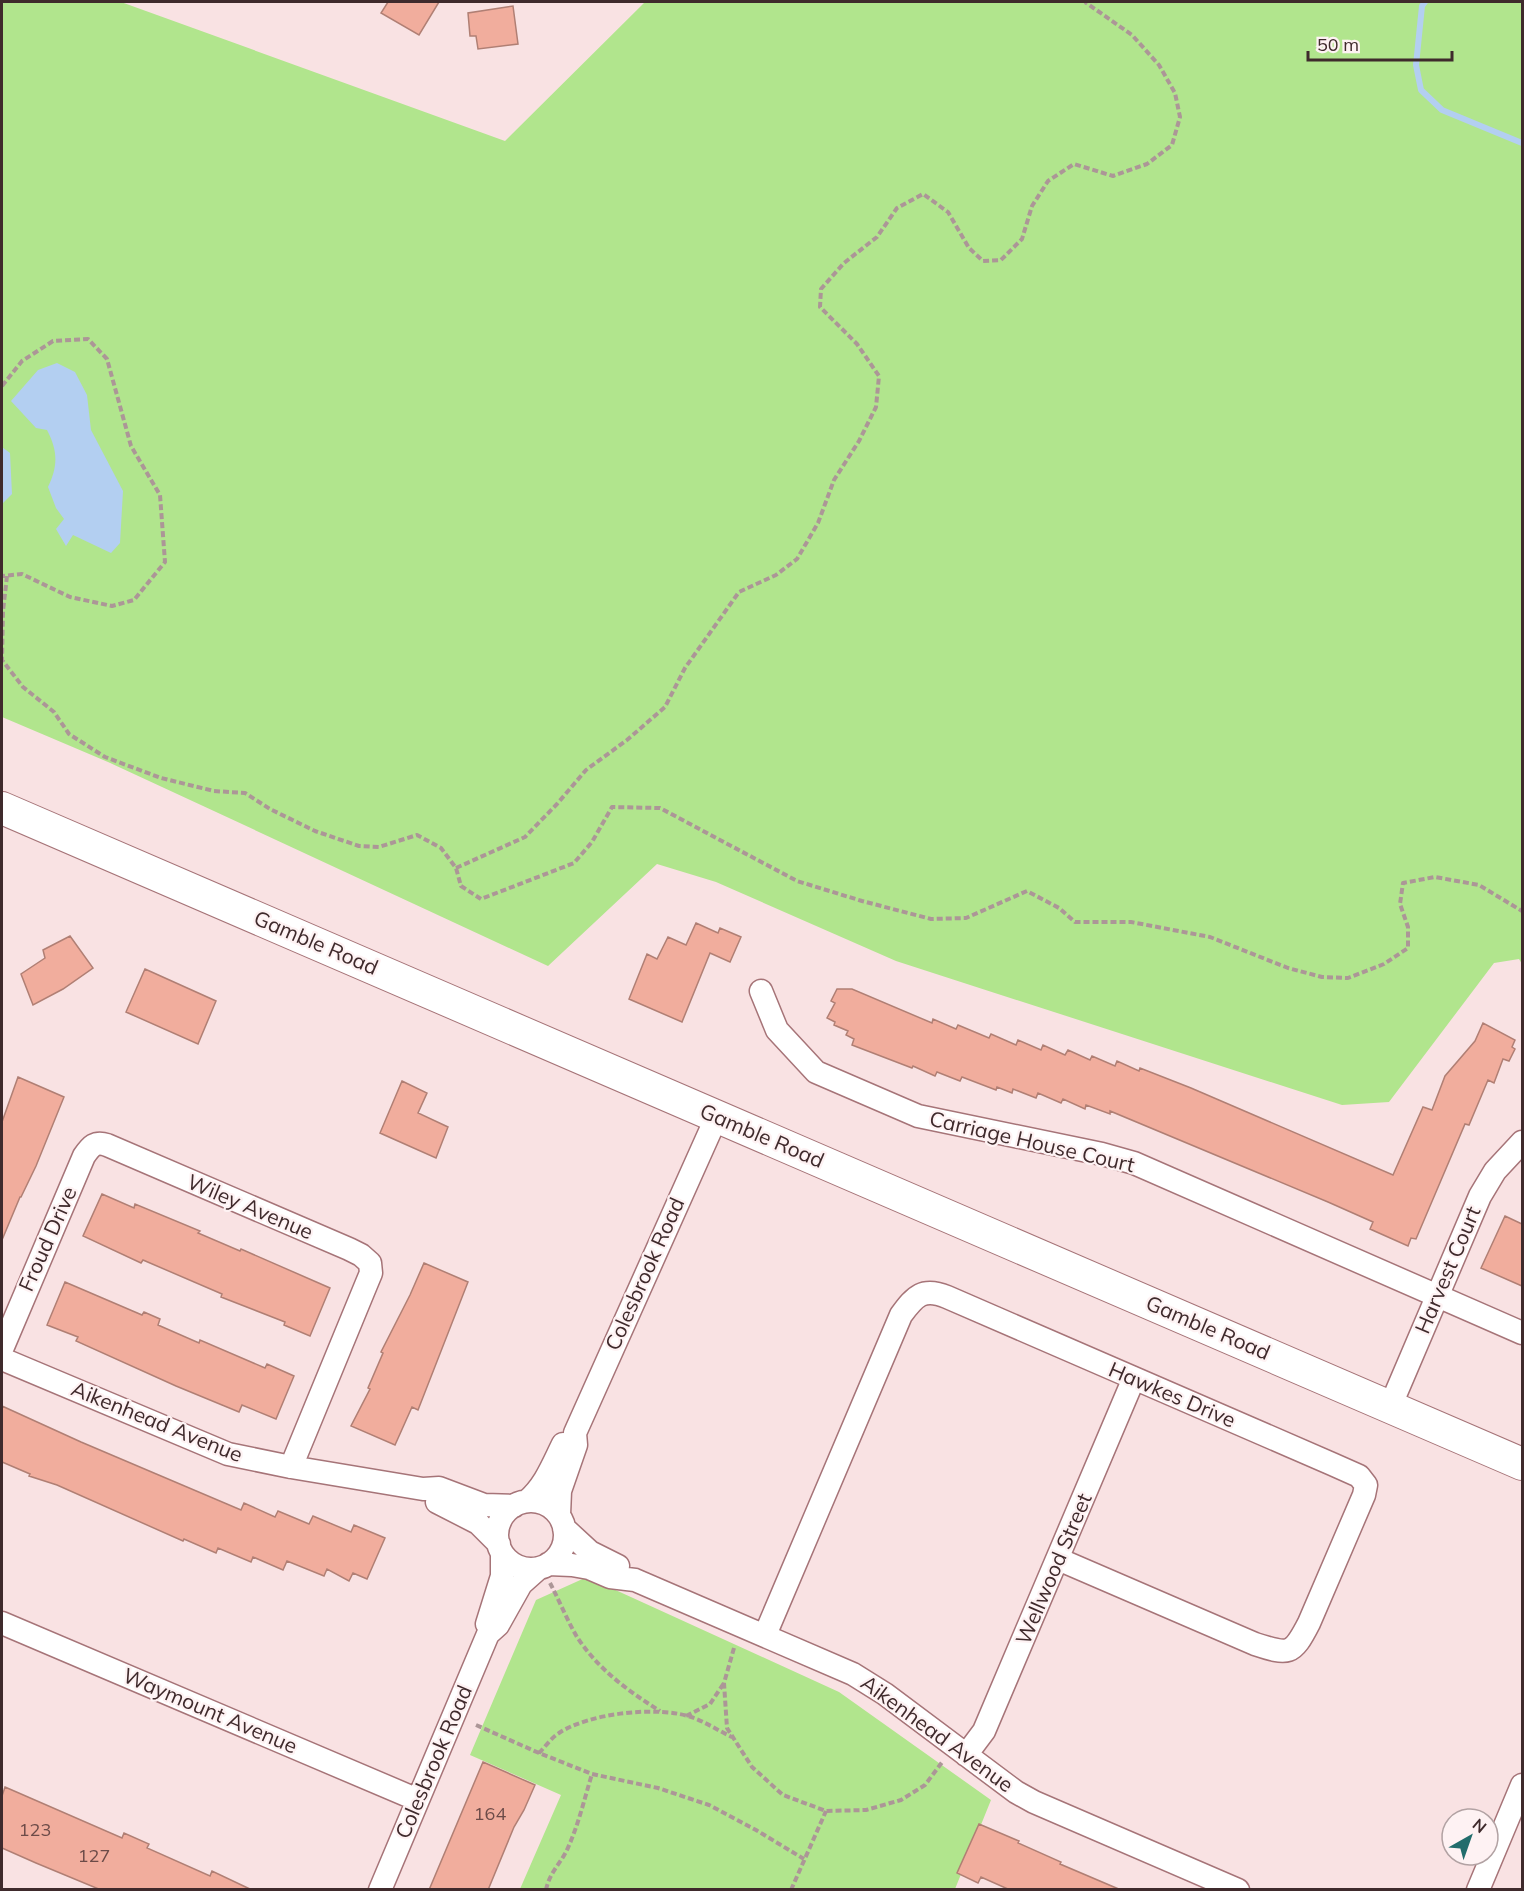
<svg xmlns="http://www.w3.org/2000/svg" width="1524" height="1891" font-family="Mulish,sans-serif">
  <rect width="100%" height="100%" fill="#f9e2e3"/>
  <path fill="#b1e58d" d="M2,2H121L505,141L645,2H1522V964L1519,959L1494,963L1389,1102L1342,1105L896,961L716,882L657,864L548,966L108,762L2,717Z
    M587,1577L839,1692L991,1800L955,1889H520L561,1795L470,1755L536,1600Z"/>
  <path fill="#b3cff1" d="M57,363L75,372L87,395L91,430L123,491L120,543L111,553L73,535L66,546L56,529L64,519L56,508L48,487C58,466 58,451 47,430L36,428L11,401L38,370Z
    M2,447L10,453L12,494L2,504Z"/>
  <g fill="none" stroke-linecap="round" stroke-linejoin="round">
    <path stroke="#b3cff1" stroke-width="6" d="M1425,2L1422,6L1416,65L1421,90L1442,110L1522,143"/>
  </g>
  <path fill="#f1ad9d" stroke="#b07f74" stroke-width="1.5" d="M388,2H439L419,35L381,13Z
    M513,6L518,44L478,49L476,36H470L468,13Z
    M696,923L718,933L720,928L741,937L730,962L710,953L682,1022L629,999L647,954L657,959L668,937L686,945Z
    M70,936L93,968L63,989L33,1005L21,974L45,958L43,950Z
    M145,969L216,1001L198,1044L126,1012Z
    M837,989H852L932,1023L933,1019L956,1029L958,1025L989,1038L991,1034L1016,1045L1018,1040L1041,1050L1043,1045L1065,1055L1068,1050L1090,1060L1092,1056L1115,1066L1117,1061L1139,1071L1140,1068L1191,1088L1393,1175L1423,1107L1432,1110L1445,1076L1475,1041L1483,1023L1515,1040L1512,1047L1515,1049L1509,1061L1503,1059L1494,1083L1488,1080L1469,1125L1465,1124L1416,1239L1411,1238L1408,1246L1370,1229L1373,1222L1328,1202L1110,1111V1114L1086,1105L1085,1109L1063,1099L1061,1103L1038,1093L1036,1098L1013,1089L1012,1093L997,1087L996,1090L962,1077L960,1081L937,1072L935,1076L913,1066L912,1068L852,1045L854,1039L846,1035L848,1031L834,1025L835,1022L827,1018L835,1003L831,1001Z
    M18,1077L64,1097L36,1166L21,1197H20L2,1240V1122Z
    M402,1081L427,1093L418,1113L448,1127L436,1158L380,1133Z
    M102,1194L134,1208L135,1204L200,1231L198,1233L240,1251L241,1249L330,1288L310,1336L284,1325L285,1322L221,1297L222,1294L143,1260L141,1263L83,1236Z
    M1505,1216L1522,1224V1286L1481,1268Z
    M424,1263L468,1282L418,1410L412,1407L395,1445L351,1426L370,1389L368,1388L383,1353L381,1352L410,1295Z
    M65,1282L142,1315L144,1312L160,1319L158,1325L199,1343L200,1340L265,1368L267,1364L294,1376L276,1419L242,1405L239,1412L176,1386L76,1341L78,1337L47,1325Z
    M2,1406L81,1442L241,1510L244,1503L275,1517L278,1511L309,1524L313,1516L351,1532L354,1525L385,1538L367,1579L353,1573L349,1581L327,1569L324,1576L287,1561L283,1570L253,1557L251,1562L218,1548L216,1553L184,1539L183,1541L57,1485L29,1476L30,1474L2,1462Z
    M483,1762L535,1785L524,1810L514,1827L488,1890H429Z
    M5,1787L122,1838L124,1833L149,1844L147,1848L210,1876L212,1871L252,1890H101L36,1863L2,1848V1796Z
    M979,1824L1019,1841L1018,1843L1061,1862L1060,1864L1121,1890H1010L981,1877L978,1883L957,1873Z"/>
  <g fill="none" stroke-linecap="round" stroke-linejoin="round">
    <g stroke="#a67478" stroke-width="25">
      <path id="street" d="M761,991L777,1030L816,1072L918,1116L1102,1154L1134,1163L1522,1333
        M2,1349L84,1156C91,1146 95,1141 107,1145L349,1249L361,1255L370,1263L371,1273L366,1285L291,1467
        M2,1359L228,1454L291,1467L423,1489L439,1488L484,1505L514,1506
        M1390,1407L1480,1196L1495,1171L1522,1142
        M527,1501C545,1486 553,1464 563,1444
        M497 1535a34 34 0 1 1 68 0a34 34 0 1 1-68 0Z
        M437,1502L478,1523L499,1544
        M559,1515L560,1491L576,1445L575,1433L717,1116
        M564,1528L590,1552L618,1566
        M548,1564L572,1565L589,1568L610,1577L635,1580L853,1674L885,1694L1016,1792L1034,1802L1238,1890
        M2,1623L418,1800
        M487,1624L502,1576V1553
        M765,1635L901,1315C915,1296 923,1287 947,1297L1332,1464L1359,1476L1366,1485L1364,1495L1309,1623C1292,1656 1289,1655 1255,1644L1058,1559
        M966,1755L984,1731L1134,1378
        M380,1890L488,1634L498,1625L521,1584L539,1568
        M1478,1890L1522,1785"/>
    </g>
    <g stroke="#a67478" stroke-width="34">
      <path id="secondary" d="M2,808L1522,1464"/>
    </g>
    <path stroke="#ac9697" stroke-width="4" stroke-dasharray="6 3" stroke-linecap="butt" d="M2,386L22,361L53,341L88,339L107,359L131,446L160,495L165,562L134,600L112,606L70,597L22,574L2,576
      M7,576L3,611L2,660L23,687L54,712L69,734L105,757L161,778L214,791L245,793L270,809L315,831L359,846L379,847L417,835L441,848L456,868L461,886L481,899L574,863L592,842L612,807L660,808L797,881L862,901L931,919L966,918L1027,891L1059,908L1075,922H1131L1210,937L1288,968L1322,977L1348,978L1384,964L1408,948V927L1400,904L1403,883L1435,877L1479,885L1522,911
      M456,868L525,837L557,804L586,770L627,740L665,707L685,668L739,592L776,575L797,559L818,523L834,480L859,441L876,407L879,376L857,344L820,307L821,289L844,263L877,237L897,208L923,194L948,212L969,248L983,261L1001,260L1022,239L1032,206L1048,181L1074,164L1113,176L1147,164L1172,145L1180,117L1175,93L1159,65L1132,35L1085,2
      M550,1583C559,1600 567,1620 577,1637C598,1669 628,1691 660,1711
      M734,1648L724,1683L727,1728L752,1767L783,1795L826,1811L866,1810L901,1800L925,1785L943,1761
      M686,1716L710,1704L724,1683
      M476,1725L539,1753L592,1774L658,1788L709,1805L756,1830L804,1859
      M539,1753C545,1747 551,1738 559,1733C589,1713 660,1705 694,1718C707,1723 719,1731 732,1737
      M546,1890C549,1874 559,1865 566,1852C578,1827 584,1800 592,1774
      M791,1890L826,1811"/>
    <use href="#street" stroke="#fff" stroke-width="22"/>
    <use href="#secondary" stroke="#fff" stroke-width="32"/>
  </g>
  <g text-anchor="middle" stroke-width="4.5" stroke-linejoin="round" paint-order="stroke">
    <g font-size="18" fill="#6c4b48">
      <text x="490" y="1820">164</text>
      <text x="35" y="1836">123</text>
      <text x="94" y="1862">127</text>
    </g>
    <g font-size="21" fill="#3f2a2c" stroke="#fef2f3">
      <text transform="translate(316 943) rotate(23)" y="7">Gamble Road</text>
      <text transform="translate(762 1136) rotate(23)" y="7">Gamble Road</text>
      <text transform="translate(1032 1142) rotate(13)" y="7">Carriage House Court</text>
      <text transform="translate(250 1207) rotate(23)" y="7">Wiley Avenue</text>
      <text transform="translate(48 1239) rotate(-66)" y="7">Froud Drive</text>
      <text transform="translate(1448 1270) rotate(-67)" y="7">Harvest Court</text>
      <text transform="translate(645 1274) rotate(-66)" y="7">Colesbrook Road</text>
      <text transform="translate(1208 1328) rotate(23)" y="7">Gamble Road</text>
      <text transform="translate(1172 1395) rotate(23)" y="7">Hawkes Drive</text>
      <text transform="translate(157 1422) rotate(22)" y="7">Aikenhead Avenue</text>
      <text transform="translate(1054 1569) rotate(-67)" y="7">Wellwood Street</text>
      <text transform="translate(210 1711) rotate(23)" y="7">Waymount Avenue</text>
      <text transform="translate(937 1734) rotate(36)" y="7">Aikenhead Avenue</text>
      <text transform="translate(434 1762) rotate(-67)" y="7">Colesbrook Road</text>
    </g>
  </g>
  <rect width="1524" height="1891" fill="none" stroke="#3f2a2c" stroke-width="6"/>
  <g transform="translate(1470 1837) rotate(40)"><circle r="28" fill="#fef2f3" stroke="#b2a2a3" stroke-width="1.5"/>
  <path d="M0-4.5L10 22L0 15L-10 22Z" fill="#226d6c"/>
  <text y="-9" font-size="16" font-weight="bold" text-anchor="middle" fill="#3f2a2c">N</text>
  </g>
  <path d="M1308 51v9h144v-9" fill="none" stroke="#3f2a2c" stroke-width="3"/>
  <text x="1317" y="51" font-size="18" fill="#3f2a2c" stroke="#fef2f3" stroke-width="4.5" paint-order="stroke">50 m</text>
</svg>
